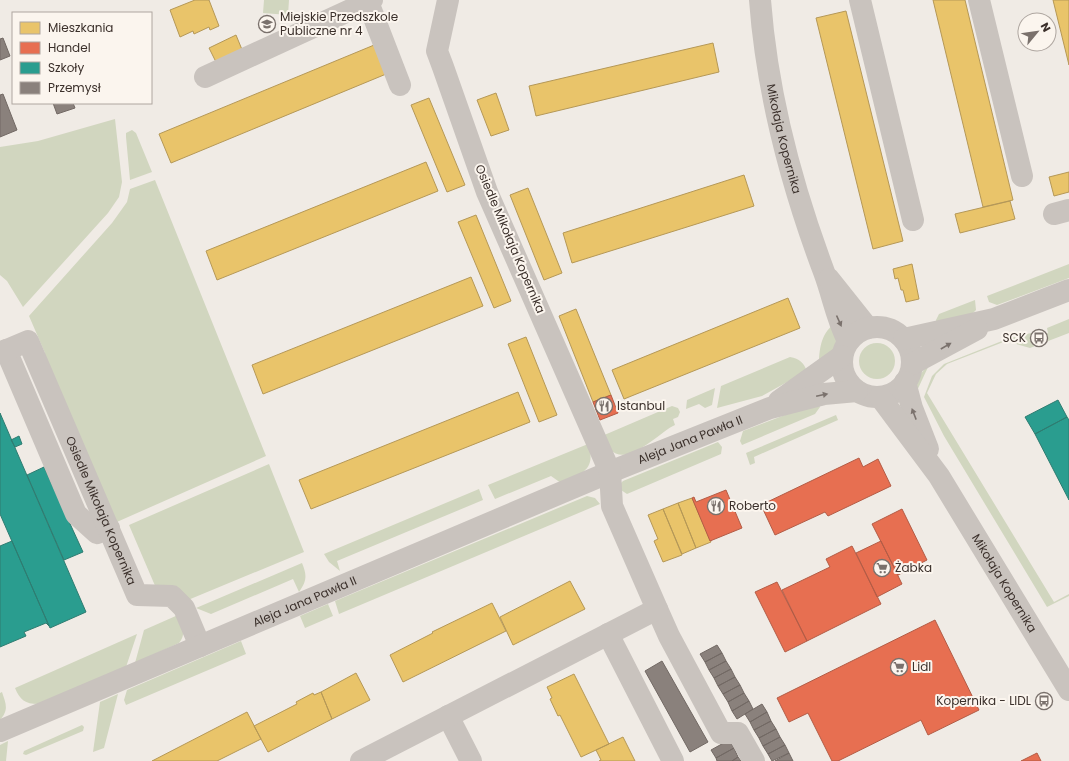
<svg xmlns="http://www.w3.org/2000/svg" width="1069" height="761" font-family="Poppins,sans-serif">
  <rect width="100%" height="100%" fill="#f0ebe5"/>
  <path fill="#d1d6bf" d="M264,0H289L288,15L263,13Z
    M115,119L122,182L119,197L108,213L23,307L7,281L0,275V147L38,141Z
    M132,130L136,133L152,172L130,180L126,137V133Z
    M155,180L266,456L110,525L41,364L45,353L29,316L112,223L127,202L130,189Z
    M1069,264V278L997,305L989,302L987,296Z
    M975,300L976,310L973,313L937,324L936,320L939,314Z
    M1069,319V333L1030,348L1006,341L947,364L936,374L927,393L1054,602L1069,594V596L1047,607L944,436L924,397L932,376L944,364L1007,339L1031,333L1033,339L1048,333L1047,328Z
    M833,325C840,346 835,351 819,365C819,350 821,334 833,325Z
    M859 361a18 18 0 1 1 36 0a18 18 0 1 1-36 0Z
    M790,357C800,359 803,362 807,371L762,396L717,408L721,386Z
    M929,365L915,395C914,382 919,374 929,365Z
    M715,388L712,405L705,408L699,404L686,409L687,400Z
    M819,402L820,407L815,414L742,445L740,441L743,431Z
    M672,406L678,408L680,412L678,417L673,419L675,425C659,432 627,469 610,449C607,445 604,440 602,436Z
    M836,415L838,420L754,457L755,463L750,465L746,453Z
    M718,442L722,447L721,454L627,494L621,490L619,485L623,481Z
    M588,444C597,470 581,474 561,483L551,476L495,499L488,485Z
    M269,464L304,552L188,600L156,588L129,525Z
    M479,489L483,500L337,561L340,571L329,562L324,554Z
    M587,496L595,498L600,504L339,614L335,601Z
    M302,563C307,575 307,581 299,592L293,579L211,614L196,608Z
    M328,604L333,616L305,628L300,616Z
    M178,615C182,626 187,633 179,643L135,663L144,630Z
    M137,634L126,667L38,704C25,704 20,700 15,688Z
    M241,641L246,654L126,705L124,700L127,690Z
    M2,692C6,704 9,710 0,720V693Z
    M118,694L104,748L93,752L100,702Z
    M82,725L84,727L83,731L26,755L23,754L24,751Z
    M8,741L6,761H0V745Z"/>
  <path fill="#e9c46a" stroke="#b59857" d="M195,0H209L219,26L210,30L209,27L194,34L193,31L180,37L170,10Z
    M933,0H965L1013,200L983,207Z
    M1053,0H1069V65Z
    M846,11L903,241L873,249L816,18Z
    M236,35L243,52L217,64L209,48Z
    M379,43L391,72L171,163L159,134Z
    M713,43L719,72L536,116L529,86Z
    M496,93L509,130L491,136L477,100Z
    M429,98L465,185L447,192L411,105Z
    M426,162L438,191L217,280L206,251Z
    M1069,172V192L1054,196L1049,177Z
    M744,175L754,206L572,263L563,233Z
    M528,188L562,273L544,280L510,195Z
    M1010,201L1015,219L960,233L955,214Z
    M476,215L511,301L494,308L458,222Z
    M912,264L919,299L906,302L903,290H901L898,278L895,279L893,269Z
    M471,277L483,306L263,394L252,365Z
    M788,298L800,328L624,399L612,370Z
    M576,309L611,395L593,402L559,316Z
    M526,337L557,415L539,422L508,344Z
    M518,392L530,422L311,509L299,480Z
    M692,498L711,542L696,548L678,503Z
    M678,503L696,548L682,554L663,509Z
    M663,509L682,555L663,562L654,541L658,539L648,515Z
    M570,581L585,609L513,645L500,617Z
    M492,603L506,631L403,682L390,655L433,633L432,632Z
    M356,673L370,700L332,719L321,692Z
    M574,674L609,744L581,757L560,715L558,716L550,699L552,698L547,687Z
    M321,692L332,719L268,752L254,726L297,704L296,702L313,693L314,695Z
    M247,712L261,739L217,761H152Z
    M623,737L635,761H599L601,760L596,750Z"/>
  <path fill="#e76f51" stroke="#b35c46" d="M611,395L618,413L600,420L593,402Z
    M859,458L863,467L878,459L891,486L828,516L825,512L775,535L761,505Z
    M726,490L742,528L710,541L692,498L694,497L696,502Z
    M902,509L927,560L898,575L872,524Z
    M881,541L902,584L877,597L856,553Z
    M852,546L881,604L807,641L782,590L830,567L826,559Z
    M777,582L807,641L785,652L755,592Z
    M935,620L979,710L928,735L921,720L838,761H832L808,713L789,722L777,698Z
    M1037,753L1041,761H1021Z"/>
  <path fill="#2a9d8f" stroke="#2f7c71" d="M1058,400L1067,417L1035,434L1025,417Z
    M0,413L86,612L50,628L0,514Z
    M1067,417L1069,420V500L1035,434Z
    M19,436L22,444L15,447L11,440Z
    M44,467L83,552L64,560L27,475Z
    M12,541L49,626L46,623L24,632L26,636L0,647V546Z"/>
  <path fill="#8a817c" stroke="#726964" d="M3,38L10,56L0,60V39Z
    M3,94L17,130L0,137V95Z
    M53,103H73L75,108L57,114Z
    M717,645L722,653L705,662L700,654Z
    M722,653L726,661L709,670L705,662Z
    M662,661L708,742L690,752L645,671Z
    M726,661L731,669L714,678L709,670Z
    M731,669L735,677L718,686L714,678Z
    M735,677L740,685L723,694L718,686Z
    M740,685L744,693L728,702L723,694Z
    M744,693L749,701L732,711L728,702Z
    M749,701L753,709L737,719L732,711Z
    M762,704L767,712L750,722L745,714Z
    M767,712L771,721L754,730L750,722Z
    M771,721L776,729L759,738L754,730Z
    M776,729L780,737L763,746L759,738Z
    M780,737L785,745L768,754L763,746Z
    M729,740L734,748L716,758L711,750Z
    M785,745L789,753L772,761L768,754Z
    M734,748L738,757L732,761H717L716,758Z
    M789,753L793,761H775Z
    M738,757L741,761H732Z"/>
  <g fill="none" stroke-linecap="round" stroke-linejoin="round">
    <g stroke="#c9c3be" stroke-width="22">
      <path id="s1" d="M760,0C767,94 791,184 824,272C833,296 836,317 848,341"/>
      <path d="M860,0L913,220"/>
      <path d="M979,0L1022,176"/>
      <path d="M368,2L400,85"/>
      <path d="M205,77L372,0"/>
      <path d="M1054,214L1069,210"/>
      <path d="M829,279L868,328"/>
      <circle cx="877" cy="362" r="35"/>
      <path d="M904,339L994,319L1069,290"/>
      <path d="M6,350L76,514L97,533L109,528"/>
      <path id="s2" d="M0,353L28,341L137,595L172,596L184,608L200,646"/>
      <path d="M912,364L977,329"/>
      <path d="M905,382L912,408L928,449"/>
      <path id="s3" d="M880,397L939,476L1069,690"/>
      <path d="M779,401L842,356"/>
      <path d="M657,609L669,636L721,733H738L754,761"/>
      <path d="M608,634L673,761"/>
      <path d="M448,716L471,761"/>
      <path id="s4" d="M0,731L610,472L770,408L824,394L857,391"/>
      <path d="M361,761L657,609L612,506L610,472L487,192L443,67L437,51L448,0"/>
    </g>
  </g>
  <defs><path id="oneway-solid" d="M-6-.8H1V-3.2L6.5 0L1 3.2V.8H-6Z"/></defs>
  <g fill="#7b726d">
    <use href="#oneway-solid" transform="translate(839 321) rotate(66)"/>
    <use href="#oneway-solid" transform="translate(946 346) rotate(-30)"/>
    <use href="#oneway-solid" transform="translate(822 395) rotate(-12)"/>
    <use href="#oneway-solid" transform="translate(914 414) rotate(-111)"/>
  </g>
  <defs>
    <g id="school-ring" transform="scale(0.9)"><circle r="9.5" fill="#fbf5ee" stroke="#7a716c" stroke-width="1.5"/><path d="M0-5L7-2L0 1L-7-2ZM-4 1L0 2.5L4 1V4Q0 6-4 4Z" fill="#7a716c"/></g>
    <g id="bus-ring" transform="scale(0.9)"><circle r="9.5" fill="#fbf5ee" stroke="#7a716c" stroke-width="1.5"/><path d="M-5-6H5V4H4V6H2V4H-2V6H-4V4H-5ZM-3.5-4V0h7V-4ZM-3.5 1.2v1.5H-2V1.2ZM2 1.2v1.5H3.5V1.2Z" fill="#7a716c"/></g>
    <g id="restaurant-ring" transform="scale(0.9)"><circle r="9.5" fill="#fbf5ee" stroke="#7a716c" stroke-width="1.5"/><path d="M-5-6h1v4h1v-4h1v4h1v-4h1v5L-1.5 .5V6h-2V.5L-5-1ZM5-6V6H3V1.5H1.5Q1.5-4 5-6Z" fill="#7a716c"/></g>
    <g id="supermarket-ring" transform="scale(0.9)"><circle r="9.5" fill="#fbf5ee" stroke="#7a716c" stroke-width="1.5"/><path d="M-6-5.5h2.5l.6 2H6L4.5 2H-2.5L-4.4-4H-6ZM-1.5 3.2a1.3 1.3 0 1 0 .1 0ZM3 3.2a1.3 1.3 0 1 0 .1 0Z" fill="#7a716c"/></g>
  </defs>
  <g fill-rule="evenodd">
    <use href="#school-ring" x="267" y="24"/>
    <use href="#bus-ring" x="1039" y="338"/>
    <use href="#restaurant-ring" x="604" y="406"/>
    <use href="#restaurant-ring" x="716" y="506"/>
    <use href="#supermarket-ring" x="882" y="568"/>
    <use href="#supermarket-ring" x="899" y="667"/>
    <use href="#bus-ring" x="1044" y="701"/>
  </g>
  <g text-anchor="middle" stroke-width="4" stroke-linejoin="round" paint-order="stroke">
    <g font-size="12" fill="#3b302b" stroke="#fbf5ee" text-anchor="start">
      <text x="280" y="21">Miejskie Przedszkole<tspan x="280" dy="14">Publiczne nr 4</tspan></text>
      <text x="1026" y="342" text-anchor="end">SCK</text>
      <text x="617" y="410">Istanbul</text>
      <text x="729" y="510">Roberto</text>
      <text x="895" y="572">Żabka</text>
      <text x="912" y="671">Lidl</text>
      <text x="1031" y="705" text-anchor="end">Kopernika - LIDL</text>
    </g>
    <g font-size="12" fill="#3b302b" stroke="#fbf5ee">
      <text dy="4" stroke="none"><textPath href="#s1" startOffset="141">Mikołaja Kopernika</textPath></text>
      <text transform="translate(510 239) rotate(67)" y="4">Osiedle Mikołaja Kopernika</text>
      <text dy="4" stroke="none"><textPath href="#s4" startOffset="749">Aleja Jana Pawła II</textPath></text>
      <text dy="4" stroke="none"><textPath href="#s2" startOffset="215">Osiedle Mikołaja Kopernika</textPath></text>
      <text dy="4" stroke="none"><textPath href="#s3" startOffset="224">Mikołaja Kopernika</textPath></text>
      <text dy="4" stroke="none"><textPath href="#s4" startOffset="331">Aleja Jana Pawła II</textPath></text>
    </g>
  </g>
  <rect x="12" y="12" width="140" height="92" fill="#fbf5ee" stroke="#aea6a0"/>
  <rect x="20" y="22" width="20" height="12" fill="#e9c46a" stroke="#aea6a0"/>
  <text x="48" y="32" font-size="12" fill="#3b302b">Mieszkania</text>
  <rect x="20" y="42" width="20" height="12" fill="#e76f51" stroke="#aea6a0"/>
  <text x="48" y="52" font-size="12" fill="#3b302b">Handel</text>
  <rect x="20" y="62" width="20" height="12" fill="#2a9d8f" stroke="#aea6a0"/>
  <text x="48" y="72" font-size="12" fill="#3b302b">Szkoły</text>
  <rect x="20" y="82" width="20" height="12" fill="#8a817c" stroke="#aea6a0"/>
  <text x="48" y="92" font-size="12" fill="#3b302b">Przemysł</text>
  <g transform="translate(1037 32) rotate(61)"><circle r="19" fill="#fbf5ee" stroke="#aea6a0"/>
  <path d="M0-3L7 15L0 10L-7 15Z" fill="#7a716c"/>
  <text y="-6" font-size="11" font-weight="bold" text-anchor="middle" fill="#3b302b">N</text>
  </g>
</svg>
